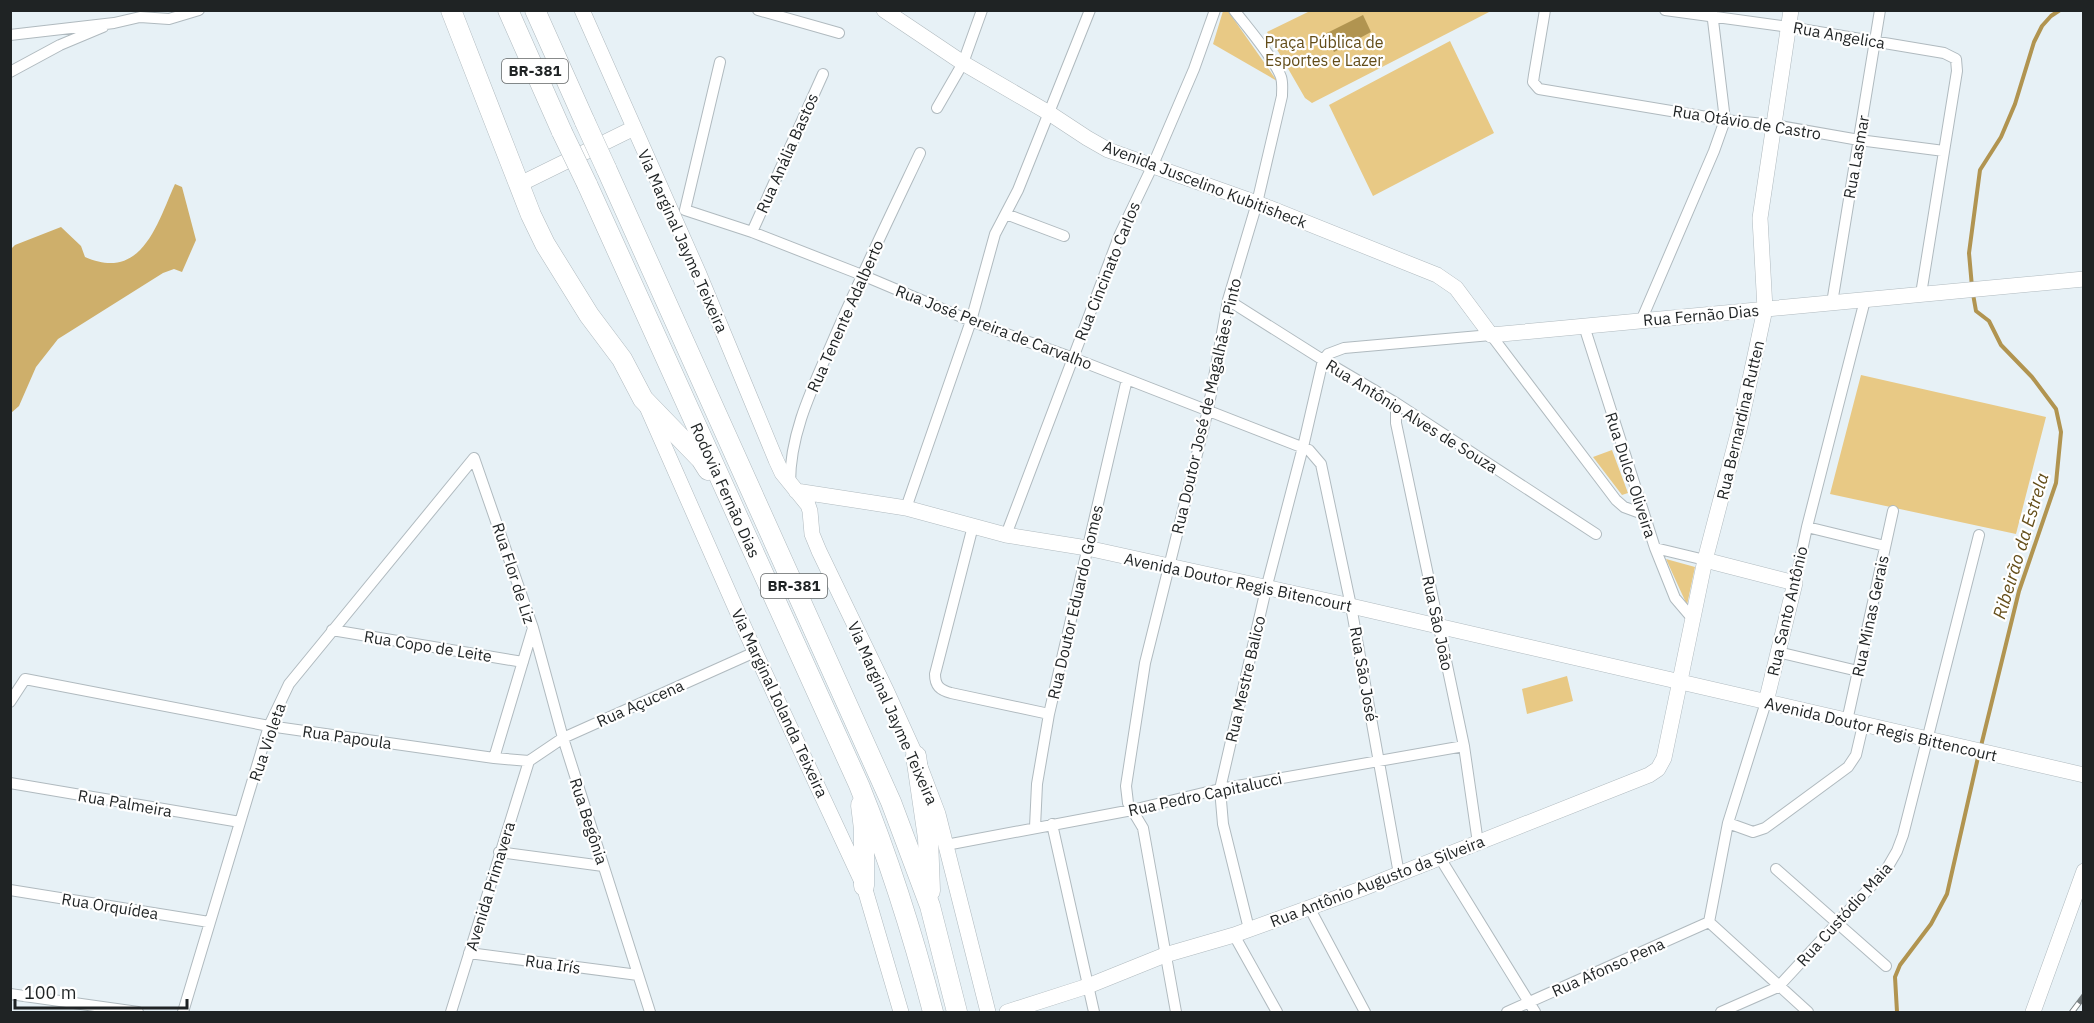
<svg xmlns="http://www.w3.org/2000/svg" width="2094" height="1023" font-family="'IBM Plex Sans',sans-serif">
  <rect width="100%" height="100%" fill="#e7f1f6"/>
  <path fill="#e8c985" d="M1223,11H1228L1277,81L1213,44Z
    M1310,11H1491L1312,103L1305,98L1267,32Z
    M1450,41L1494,133L1373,196L1329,105Z
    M1861,375L2046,417L2016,534L1830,494Z
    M1612,450L1628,493L1622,495L1593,457Z
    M1666,559L1695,567L1687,605Z
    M1567,676L1573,701L1527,714L1522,689Z"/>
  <path fill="#ceaf6b" d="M175,184L182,187L196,240L182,272L174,269L163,273L58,339L36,367L19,406L11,413V249L15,245L61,227L81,246L85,257C142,282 157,224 175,184Z"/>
  <path fill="#b19450" d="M1363,15L1371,32L1334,52L1325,34Z"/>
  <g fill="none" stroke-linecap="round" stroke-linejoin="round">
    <path stroke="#b19450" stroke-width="4" d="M1972,287L1969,253L1980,170L2001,137L2015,104L2034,42L2042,26L2051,16L2060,10
      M1973,294L1976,311L1989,321L2001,345L2032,377L2056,409L2061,432L2056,483L2019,591L1981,746
      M1897,1012L1895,977L1900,965L1931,924L1947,894L1979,753"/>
    <g stroke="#b0babf" stroke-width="12">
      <path id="street" d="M758,10L839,33
        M1545,10L1534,75L1533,82L1539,89L1725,120L1774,125L1859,140L1944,151
        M1665,10L1789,27L1944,53L1956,59L1957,71L1921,294
        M10,35L114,23L140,17L169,19L199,10
        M720,62L685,210L752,232L862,275L971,321L1073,358L1309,450L1321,464L1351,606L1399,874
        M10,72L60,45L103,27
        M937,108L963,63L982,10
        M1006,214L1064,236
        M752,232L823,74
        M1228,300L1323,360L1396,403L1596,534
        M1832,303L1880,10
        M1641,321L1714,151L1725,120L1712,12
        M1584,326L1655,548L1675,598L1692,618
        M1396,403V423L1464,746L1478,843
        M790,483C790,430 815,383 835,336C862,274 891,214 920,153
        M906,508L971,321L995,234L1018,190L1090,10
        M973,526L935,674C935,686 940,690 951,693L1049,714
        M1807,527L1885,546
        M1006,535L1120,234L1152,167L1194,69L1215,10
        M1655,548L1705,560
        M1795,583L1807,527L1865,300
        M332,630L523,662
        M1778,652L1858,671
        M10,702L25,679L269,726L494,758L529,761
        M1847,721L1893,511
        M494,758L533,628
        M529,761L563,738L755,652
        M10,783L240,822
        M1728,823L1753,832L1765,828L1848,767L1856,755L1863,725
        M1052,824L1094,1012
        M1035,827L1037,784L1049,714L1127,379
        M946,845L1132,810L1220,789L1464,746
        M499,852L603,866
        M1440,858L1535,1012
        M1776,869L1886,966
        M10,890L209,922
        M1309,907L1365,1012
        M1709,922L1728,823L1766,702
        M1709,922L1808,1012
        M1249,929L1223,824L1220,789L1266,589L1303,447L1323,360L1328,354L1344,348L1491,335L1616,500L1624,507L1643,514
        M1234,935L1277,1012
        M469,953L638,975
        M10,994L138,1012
        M183,1012L269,726L289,684L474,458L533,628L563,738L650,1012
        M451,1012L529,761
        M1176,1012L1143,828L1128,803L1126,786L1145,663L1208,410L1228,300L1257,203L1282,96C1282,89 1283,83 1281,77C1274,58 1247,27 1234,10
        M1507,1012L1709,922
        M1721,1012L1778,987L1886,870L1897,851L1903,835L1979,535"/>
    </g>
    <g stroke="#b0babf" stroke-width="16">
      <path id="secondary" d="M582,10L699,274L776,460L782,473L808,505L810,511L812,534L819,551L887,692L916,756L938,814L988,1012
        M884,10L963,63L1049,113L1087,138L1108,150L1257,203L1437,275L1456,288L1491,335L2084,279
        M518,185L634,128
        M647,407L755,652L864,886L901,1012
        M796,491L906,508L1006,535L1087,548L1351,606L2084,775
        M1705,560L1795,583L1766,702
        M1007,1012L1088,986L1165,955L1234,935L1361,889L1649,775L1658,769L1664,758L1705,560L1740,426L1765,309L1760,218L1791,10
        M2033,1012L2084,871"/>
    </g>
    <g stroke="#b0babf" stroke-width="21">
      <g id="highway">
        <path d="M451,10L531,215L545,244L589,315L622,359L643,399L701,459L708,470"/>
        <path d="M508,10L562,132"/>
        <path d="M535,10L585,122"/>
        <path d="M606,168L891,802L930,906L957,1012"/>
        <path id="s1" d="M587,184L859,785C889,859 913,935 933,1012"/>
        <path d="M916,756L928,838L930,891"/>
        <path d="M861,805L864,829V886"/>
      </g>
    </g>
    <use href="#street" stroke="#fff" stroke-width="10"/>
    <use href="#secondary" stroke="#fff" stroke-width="15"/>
    <use href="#highway" stroke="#fff" stroke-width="20"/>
    <g stroke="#7a8183" stroke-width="6">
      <path id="rail" d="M2072,1012L2084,996"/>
    </g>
    <use href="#rail" stroke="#fff" stroke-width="4" stroke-dasharray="11" stroke-linecap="butt"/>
    <g stroke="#b0babf" stroke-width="21" stroke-linecap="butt">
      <path id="highway-bridge" d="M585,122L606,168
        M562,132L587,184"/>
    </g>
    <use href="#highway-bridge" stroke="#fff" stroke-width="20"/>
  </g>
  <g text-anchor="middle" stroke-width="4.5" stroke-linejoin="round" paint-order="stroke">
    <g fill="#fff" stroke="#626566" stroke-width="1.5">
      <rect x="502" y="59" width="66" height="24" rx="4.5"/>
      <rect x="761" y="574" width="66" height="24" rx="4.5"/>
    </g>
    <g font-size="15" font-weight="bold" fill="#1f2324">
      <text x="535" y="76">BR-381</text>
      <text x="794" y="591">BR-381</text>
    </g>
    <g font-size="16" fill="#1f2324" stroke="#fff">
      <text transform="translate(1839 35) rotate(10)" y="6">Rua Angelica</text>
      <text transform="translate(1747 122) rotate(9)" y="6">Rua Otávio de Castro</text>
      <text transform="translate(787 153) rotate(-66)" y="6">Rua Anália Bastos</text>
      <text transform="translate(1856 157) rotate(-80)" y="6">Rua Lasmar</text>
      <text transform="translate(1205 184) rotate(21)" y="6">Avenida Juscelino Kubitisheck</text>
      <text transform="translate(683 241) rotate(66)" y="6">Via Marginal Jayme Teixeira</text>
      <text transform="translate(1107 271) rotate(-68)" y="6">Rua Cincinato Carlos</text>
      <text transform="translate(1701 315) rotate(-5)" y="6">Rua Fernão Dias</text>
      <text transform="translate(845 316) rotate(-66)" y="6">Rua Tenente Adalberto</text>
      <text transform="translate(994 327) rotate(21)" y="6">Rua José Pereira de Carvalho</text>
      <text transform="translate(1206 406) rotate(-77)" y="6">Rua Doutor José de Magalhães Pinto</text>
      <text transform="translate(1412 416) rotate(32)" y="6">Rua Antônio Alves de Souza</text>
      <text transform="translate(1740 420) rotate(-77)" y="6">Rua Bernardina Rutten</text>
      <text transform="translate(1631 475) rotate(72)" y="6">Rua Dulce Oliveira</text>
      <text dy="6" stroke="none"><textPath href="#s1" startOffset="336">Rodovia Fernão Dias</textPath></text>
      <text transform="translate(514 573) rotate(72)" y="6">Rua Flor de Liz</text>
      <text transform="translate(1238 582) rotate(12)" y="6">Avenida Doutor Regis Bitencourt</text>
      <text transform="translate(1075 602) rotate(-77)" y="6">Rua Doutor Eduardo Gomes</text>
      <text transform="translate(1787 611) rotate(-77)" y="6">Rua Santo Antônio</text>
      <text transform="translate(1870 616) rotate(-78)" y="6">Rua Minas Gerais</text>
      <text transform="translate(1438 623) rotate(78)" y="6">Rua São João</text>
      <text transform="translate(428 646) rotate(9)" y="6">Rua Copo de Leite</text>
      <text transform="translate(1364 674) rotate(80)" y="6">Rua São José</text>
      <text transform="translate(1245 679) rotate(-77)" y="6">Rua Mestre Balico</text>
      <text transform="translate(640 703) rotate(-24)" y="6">Rua Açucena</text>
      <text transform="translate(780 703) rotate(65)" y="6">Via Marginal Iolanda Teixeira</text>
      <text transform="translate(893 713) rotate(66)" y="6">Via Marginal Jayme Teixeira</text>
      <text transform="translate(1881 729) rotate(13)" y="6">Avenida Doutor Regis Bittencourt</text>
      <text transform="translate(347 737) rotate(8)" y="6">Rua Papoula</text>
      <text transform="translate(267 742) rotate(-71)" y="6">Rua Violeta</text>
      <text transform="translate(1205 794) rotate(-12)" y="6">Rua Pedro Capitalucci</text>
      <text transform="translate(125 803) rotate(10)" y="6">Rua Palmeira</text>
      <text transform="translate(589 821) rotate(72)" y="6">Rua Begônia</text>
      <text transform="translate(1377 881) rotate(-21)" y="6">Rua Antônio Augusto da Silveira</text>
      <text transform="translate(490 886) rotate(-73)" y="6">Avenida Primavera</text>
      <text transform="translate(110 906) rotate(9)" y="6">Rua Orquídea</text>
      <text transform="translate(1844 914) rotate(-48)" y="6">Rua Custódio Maia</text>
      <text transform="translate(553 964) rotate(8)" y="6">Rua Irís</text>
      <text transform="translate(1608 967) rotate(-24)" y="6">Rua Afonso Pena</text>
    </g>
    <g font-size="16" fill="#634d19" stroke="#fff">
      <text x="1324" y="48">Praça Pública de<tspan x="1324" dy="18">Esportes e Lazer</tspan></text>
    </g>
    <g font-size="18" font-style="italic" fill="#654f1b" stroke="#fff">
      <text transform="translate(2021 546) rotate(-73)" y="6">Ribeirão da Estrela</text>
    </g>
  </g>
  <rect width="2094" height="1023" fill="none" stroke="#1f2324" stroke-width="24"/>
  <path d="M15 999v9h172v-9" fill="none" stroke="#1f2324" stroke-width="3"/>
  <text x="24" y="999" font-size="18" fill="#1f2324" stroke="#ffffff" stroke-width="4.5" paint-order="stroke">100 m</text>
</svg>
